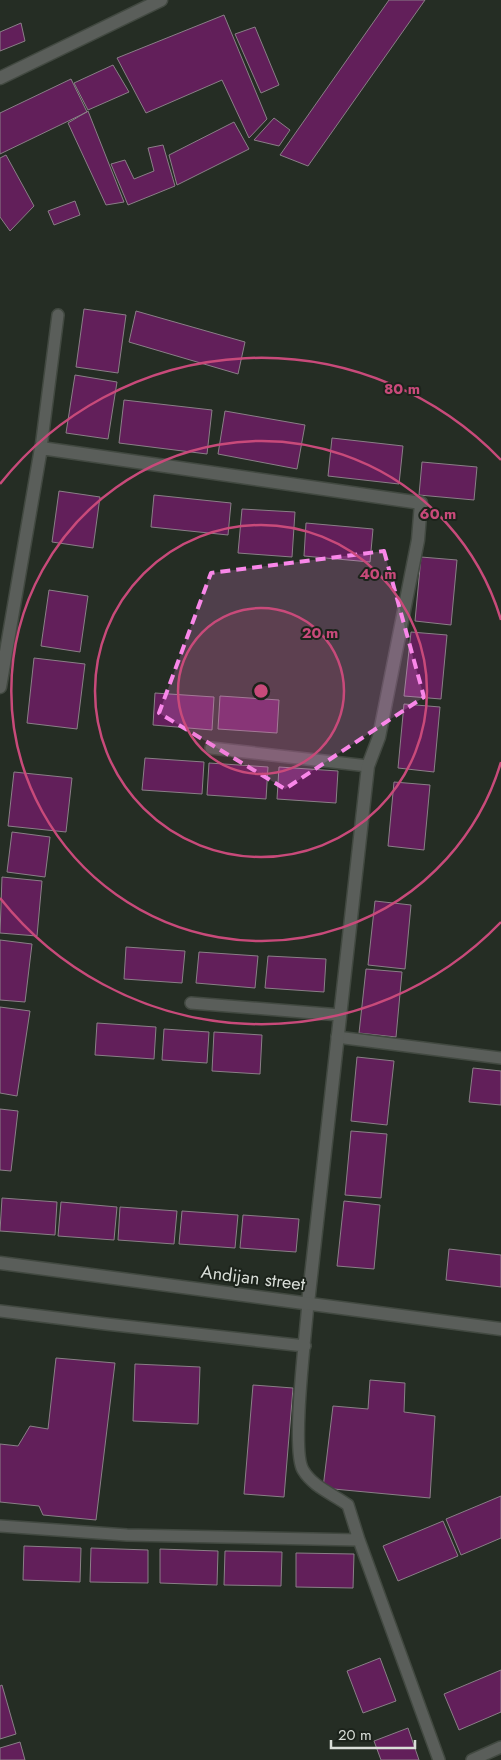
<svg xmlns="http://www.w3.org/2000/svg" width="501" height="1760" font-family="Jost,sans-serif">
  <rect width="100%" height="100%" fill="#252d24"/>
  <path fill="#621f5a" stroke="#8a7f87" d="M389,0H425L308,166L280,155Z
    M224,15L267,119L249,138L222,80L146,113L117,58Z
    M21,23L25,41L0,51V32Z
    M255,27L279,85L261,93L235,34Z
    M113,65L129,92L88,110L74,83Z
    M71,79L87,112L0,154V113Z
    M88,111L124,202L106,205L68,123Z
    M274,118L290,130L279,146L254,140Z
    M234,122L249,149L177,185L169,155Z
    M163,145L175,186L128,205L111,164L125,160L134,179L154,171L148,148Z
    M6,155L34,206L10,231L0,217V158Z
    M75,201L80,215L54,225L48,211Z
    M84,309L126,315L118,373L76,367Z
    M136,311L245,342L238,374L129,342Z
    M75,375L117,382L108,439L66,433Z
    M124,400L212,410L207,454L119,443Z
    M225,411L305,425L297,469L218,454Z
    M332,438L403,446L399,484L328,476Z
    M422,462L477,467L474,500L419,495Z
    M59,491L100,497L93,548L52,542Z
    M154,495L231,503L228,535L151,527Z
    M242,509L295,512L292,557L238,553Z
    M306,523L373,529L370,562L304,556Z
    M421,557L457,560L451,625L415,621Z
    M49,590L88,596L80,652L41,646Z
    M411,632L447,635L441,699L404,696Z
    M34,658L85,664L77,729L27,723Z
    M155,693L214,697L212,730L153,725Z
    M220,696L279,700L277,733L218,729Z
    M404,704L440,707L434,772L398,768Z
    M145,758L204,762L202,794L142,790Z
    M209,763L268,767L266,799L207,795Z
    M279,767L338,771L336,803L277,799Z
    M14,772L72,778L66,832L8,826Z
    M394,782L430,785L424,850L388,846Z
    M12,832L50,837L45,877L7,872Z
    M2,877L42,881L37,936L0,933Z
    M375,901L411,905L405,969L368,965Z
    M0,940L32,944L25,1002L0,1000Z
    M126,947L185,951L182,983L124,979Z
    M199,952L258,956L255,988L196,983Z
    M268,956L326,959L324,992L265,988Z
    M366,969L402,972L396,1037L359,1033Z
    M0,1007L30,1011L17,1096L0,1093Z
    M97,1023L156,1027L154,1059L95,1055Z
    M164,1029L209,1032L207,1063L162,1060Z
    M214,1032L262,1035L260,1074L212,1071Z
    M357,1057L394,1061L387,1125L351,1121Z
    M473,1068L501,1071V1105L469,1102Z
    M0,1109L18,1111L11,1171L0,1170Z
    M351,1131L387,1134L381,1198L345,1195Z
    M2,1198L57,1202L55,1235L0,1231Z
    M344,1201L380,1205L374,1269L337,1266Z
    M61,1202L117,1207L114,1240L58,1236Z
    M120,1207L177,1211L174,1244L118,1240Z
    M182,1211L238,1215L235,1248L179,1244Z
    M243,1215L299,1219L296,1252L240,1248Z
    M449,1249L501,1255V1287L446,1280Z
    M56,1358L115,1363L96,1520L43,1515L39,1506L0,1502V1444L18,1446L30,1426L48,1429Z
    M135,1364L200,1367L198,1424L133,1421Z
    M370,1380L405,1383L404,1412L435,1416L430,1498L323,1488L333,1406L368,1409Z
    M253,1385L293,1388L284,1497L244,1494Z
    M501,1496V1538L461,1555L446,1519Z
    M443,1521L458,1556L398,1581L383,1546Z
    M24,1546L81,1548L80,1582L23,1580Z
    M91,1548L148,1550V1583L90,1582Z
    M160,1549L218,1551L217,1585L160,1583Z
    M225,1551L282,1552L281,1586L224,1585Z
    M296,1553L354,1554L353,1588L296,1587Z
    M380,1658L396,1701L363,1713L347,1671Z
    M501,1670V1712L459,1730L444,1694Z
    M2,1685L16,1734L0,1739V1686Z
    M408,1728L419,1760H381L374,1741Z
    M20,1742L25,1760H0V1748Z"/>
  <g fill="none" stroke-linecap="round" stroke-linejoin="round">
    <g stroke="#424941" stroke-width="14">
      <path id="service" d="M41,448L58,315
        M211,748L368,766
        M191,1003L340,1015
        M337,1037L501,1058
        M308,1303C306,1332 291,1450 303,1470C313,1487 333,1494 348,1505L359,1540L439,1760
        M0,1311L106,1324L305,1346
        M0,1526L127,1535L359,1540
        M472,1760L501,1747"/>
    </g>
    <g stroke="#424941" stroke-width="15">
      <path id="minor" d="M0,78L161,0
        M0,687L41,448L421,503L418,540L379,737L368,766L308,1303"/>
    </g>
    <g stroke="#424941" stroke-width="15">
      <path id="tertiary" d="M0,1263L501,1329"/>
    </g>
    <use href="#service" stroke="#5a5e5a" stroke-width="11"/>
    <use href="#minor" stroke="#5a5e5a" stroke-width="12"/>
    <use href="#tertiary" stroke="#5a5e5a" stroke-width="12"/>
  </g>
  <path fill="#f987e9" fill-opacity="0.2" stroke="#f987e9" stroke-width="4" stroke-dasharray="10 6" stroke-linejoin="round" d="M384,551L424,697L285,789L159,713L211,573Z"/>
  <circle cx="261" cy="691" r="83" fill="#c84a7a" fill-opacity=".12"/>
  <g fill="none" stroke="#c84a7a" stroke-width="2.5">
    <circle cx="261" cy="691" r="83"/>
    <circle cx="261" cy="691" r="166"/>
    <path d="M501 762A250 250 0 1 1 501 620"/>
    <path d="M501 922A333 333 0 0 1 0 898M0 484A333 333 0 0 1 501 460"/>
  </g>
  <g text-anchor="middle" stroke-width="4" stroke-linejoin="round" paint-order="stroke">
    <g font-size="18" fill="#d9ded8" stroke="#1c231b">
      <text transform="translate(253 1278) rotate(7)" y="6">Andijan street</text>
    </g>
  </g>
  <circle cx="261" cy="691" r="8" fill="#c84a7a" stroke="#1c231b" stroke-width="2.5"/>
  <g font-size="15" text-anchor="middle" font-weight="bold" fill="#c84a7a" stroke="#1c231b" stroke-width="4" stroke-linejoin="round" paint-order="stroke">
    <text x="402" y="394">80 m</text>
    <text x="438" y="519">60 m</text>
    <text x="378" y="579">40 m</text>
    <text x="320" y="638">20 m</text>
  </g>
  <path d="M331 1740v8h84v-8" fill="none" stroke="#d9ded8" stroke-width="2.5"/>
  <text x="338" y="1740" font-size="15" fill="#d9ded8" stroke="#1c231b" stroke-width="4" paint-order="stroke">20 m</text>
</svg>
